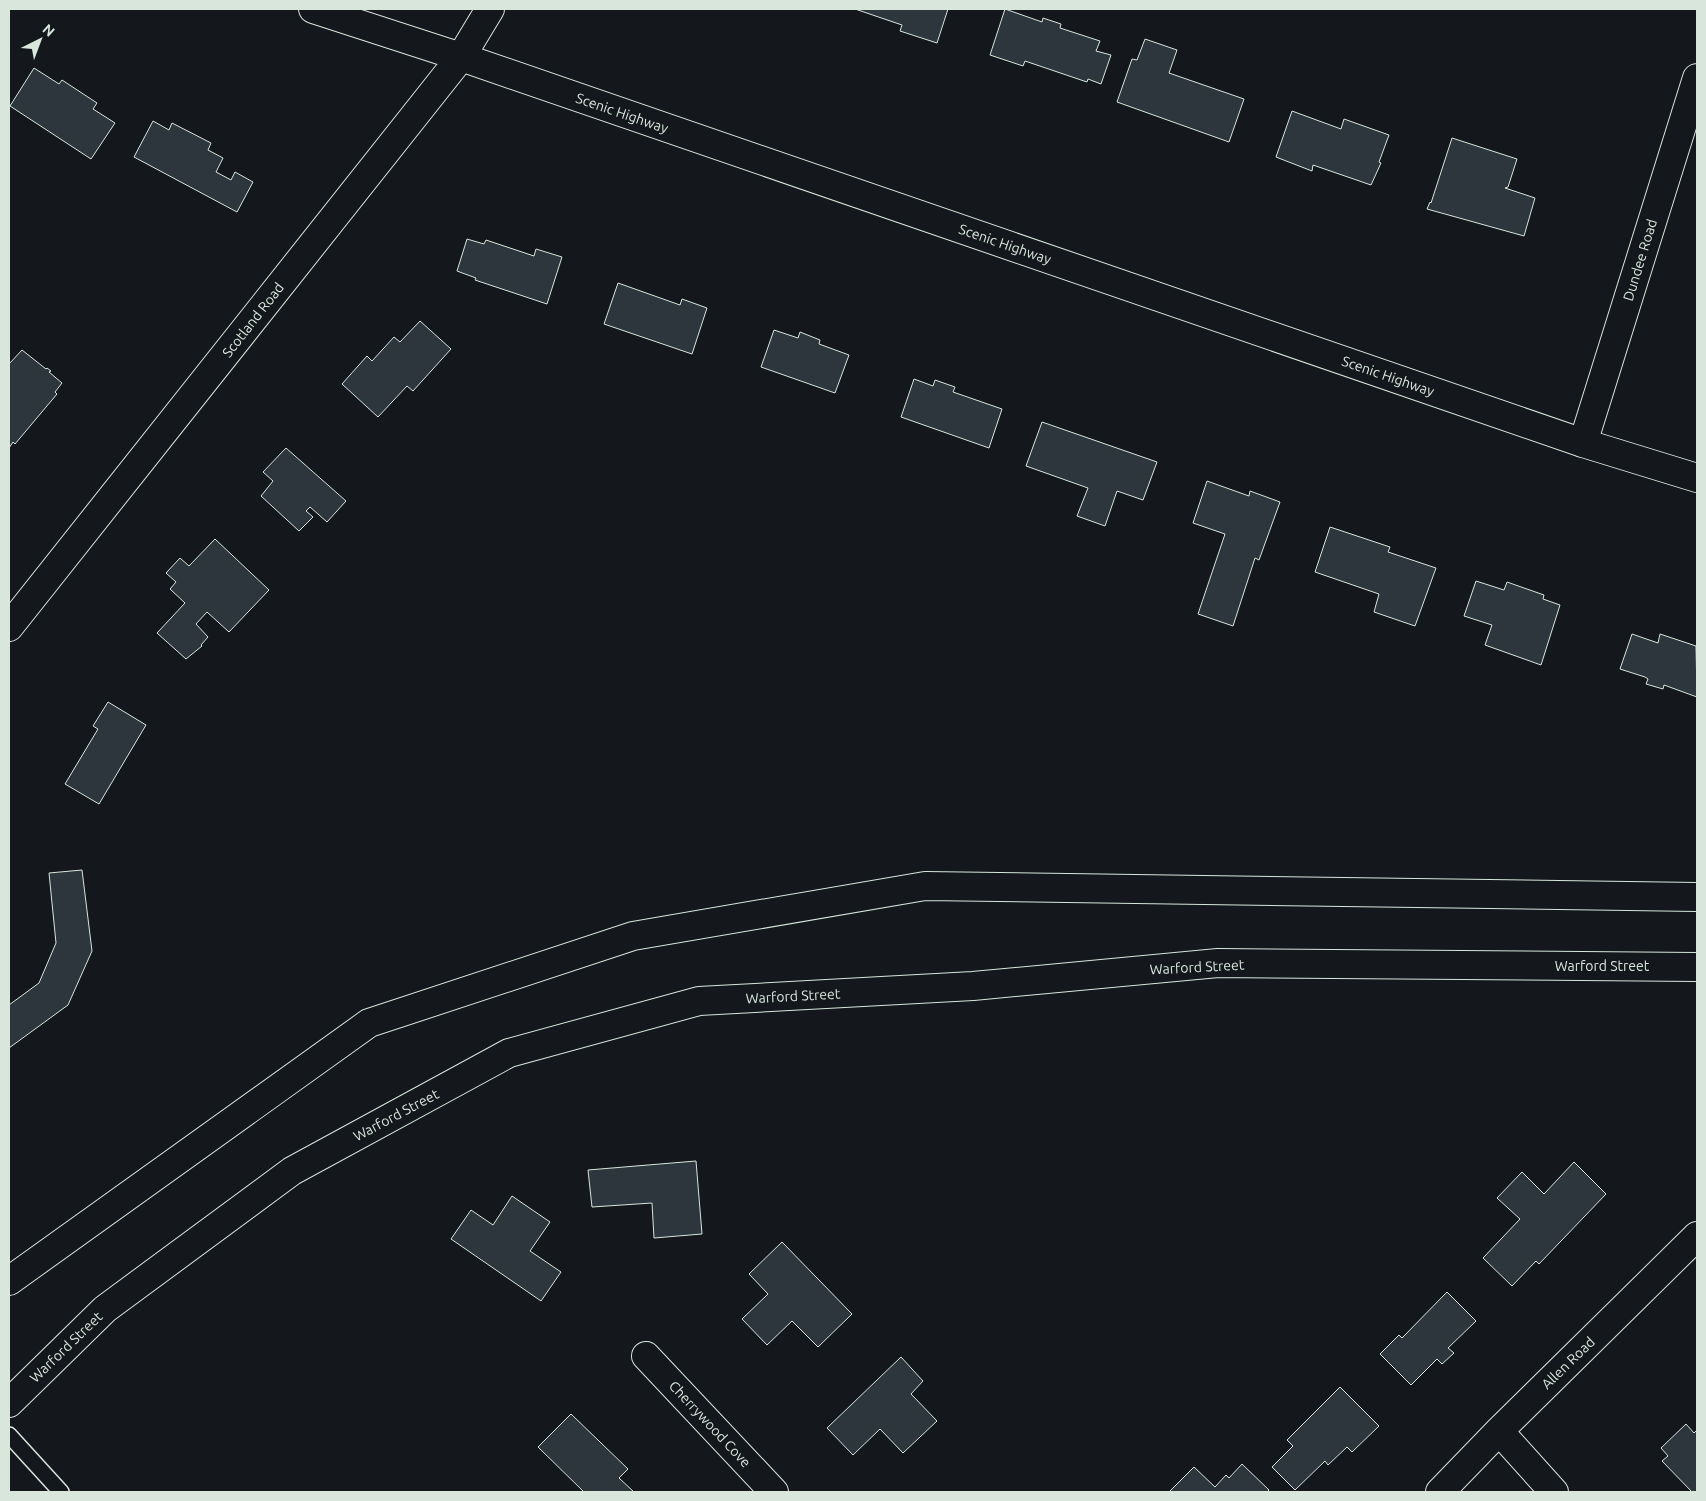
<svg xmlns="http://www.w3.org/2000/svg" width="1706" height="1501" font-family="Ubuntu,sans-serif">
  <rect width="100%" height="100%" fill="#14181c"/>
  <path fill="#2c363c" stroke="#d8e6dc" d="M855,9H948L937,43L900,31L902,25Z
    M1005,9L1042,22L1043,18L1061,24L1060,28L1100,41L1096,51L1111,55L1101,84L1088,79L1087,82L1025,61L1023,66L990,55Z
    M1145,39L1177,50L1169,73L1244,99L1229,142L1117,102L1132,59L1137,60Z
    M34,68L59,84L62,80L97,103L93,109L115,123L91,159L10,106Z
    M1292,111L1341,129L1344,119L1389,135L1379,162L1381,163L1371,185L1313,165L1312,171L1276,157Z
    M153,121L169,130L172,123L211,143L208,150L223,158L216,172L231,180L235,172L253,182L237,212L134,157Z
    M1452,138L1517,159L1508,187L1505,188L1535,198L1524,236L1427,209L1430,202L1431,203Z
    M467,239L484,244L486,240L534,256L536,249L562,257L547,304L475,280L476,278L457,271Z
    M618,283L680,305L682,299L707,308L692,354L604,324Z
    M420,321L451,349L413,391L407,386L378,417L342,384L367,356L372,361L394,337L400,342Z
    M774,330L798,338L800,332L820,340L819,344L849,355L835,393L761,367Z
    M22,350L46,369L47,368L51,371L49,372L62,383L55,392L57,394L15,444L13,442L9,448V364Z
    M914,379L933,386L935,380L955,387L953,392L1002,409L989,448L901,417Z
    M1042,422L1157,462L1143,500L1117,491L1105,526L1077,516L1088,488L1026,466Z
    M286,448L346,501L327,522L310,507L306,511L313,517L299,531L261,496L273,481L263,472Z
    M1207,481L1249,496L1250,491L1280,502L1259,560L1255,558L1233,626L1198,614L1225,534L1193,523Z
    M1330,527L1390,547L1388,552L1436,568L1415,626L1374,612L1379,594L1315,572Z
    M215,539L269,590L229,632L207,612L196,624L208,637L201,645L202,646L186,659L157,633L185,603L170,589L176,582L166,573L180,558L189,566Z
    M1476,581L1504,590L1507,582L1544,595L1543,599L1560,605L1541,665L1485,645L1492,625L1464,616Z
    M1632,634L1658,643L1660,634L1696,646L1697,697L1664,685L1663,689L1646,684L1648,679L1645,677L1620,669Z
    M108,702L146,725L99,804L65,784L98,729L93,726Z
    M82,870L92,951L68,1005L9,1048V1005L39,983L56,943L49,873Z
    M696,1161L702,1234L654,1238L652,1203L592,1207L588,1170Z
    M1574,1162L1606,1194L1539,1264L1536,1261L1512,1286L1483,1258L1520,1219L1497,1198L1522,1172L1544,1194Z
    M512,1196L550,1222L530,1251L561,1272L541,1301L451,1239L471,1210L493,1225Z
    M782,1242L852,1314L818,1347L792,1321L767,1345L742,1319L768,1294L749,1274Z
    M1447,1292L1476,1321L1448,1348L1454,1353L1442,1364L1437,1359L1411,1385L1380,1354L1399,1335L1402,1338Z
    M901,1357L923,1381L911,1394L937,1421L903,1453L880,1429L853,1455L827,1428Z
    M1340,1387L1379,1426L1352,1452L1347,1447L1328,1465L1325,1461L1295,1490L1272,1467L1293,1446L1287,1440Z
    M571,1414L628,1469L619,1478L634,1492H584L538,1447Z
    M1686,1424L1694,1433L1697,1430V1492H1692L1662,1461L1668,1456L1661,1448Z
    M1242,1464L1269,1490L1267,1492H1169L1194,1467L1215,1487L1226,1475L1229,1478Z"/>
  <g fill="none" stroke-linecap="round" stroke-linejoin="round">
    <g stroke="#d8e6dc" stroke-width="18">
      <path id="service" d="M9,1435L61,1492"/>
    </g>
    <g stroke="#d8e6dc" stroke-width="30">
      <path id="minor" d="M1583,443L1697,78
        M646,1356L774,1492
        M1499,1431L1554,1492
        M1440,1492L1499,1431L1697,1236"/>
    </g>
    <g stroke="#d8e6dc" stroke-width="30">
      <path id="tertiary" d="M313,9L461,57L1583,443L1697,478
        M9,627L461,57L490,9"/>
    </g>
    <g stroke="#d8e6dc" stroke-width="30">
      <path id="secondary" d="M9,1281L369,1023L633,936L925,886L1697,897
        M9,1403L105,1309L292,1171L509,1053L699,1001L973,986L1218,963L1697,967"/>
    </g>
    <use href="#service" stroke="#14181c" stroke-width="15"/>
    <use href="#minor" stroke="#14181c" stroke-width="28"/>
    <use href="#tertiary" stroke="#14181c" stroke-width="28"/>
    <use href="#secondary" stroke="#14181c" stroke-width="28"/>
  </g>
  <g text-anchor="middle" stroke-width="4" stroke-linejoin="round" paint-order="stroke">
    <g font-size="14" fill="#d8e6dc" stroke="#14181c">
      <text transform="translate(622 113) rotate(19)" y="5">Scenic Highway</text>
      <text transform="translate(1005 244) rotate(19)" y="5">Scenic Highway</text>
      <text transform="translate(1640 260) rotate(-73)" y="5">Dundee Road</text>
      <text transform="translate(253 320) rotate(-52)" y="5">Scotland Road</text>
      <text transform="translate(1388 376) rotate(19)" y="5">Scenic Highway</text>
      <text x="1602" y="971">Warford Street</text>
      <text transform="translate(1197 967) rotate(-3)" y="5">Warford Street</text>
      <text transform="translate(793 996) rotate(-3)" y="5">Warford Street</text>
      <text transform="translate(396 1115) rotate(-28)" y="5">Warford Street</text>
      <text transform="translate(66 1347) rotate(-44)" y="5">Warford Street</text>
      <text transform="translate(1568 1363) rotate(-44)" y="5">Allen Road</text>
      <text transform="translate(710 1424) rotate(47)" y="5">Cherrywood Cove</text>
    </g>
  </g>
  <rect width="1706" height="1501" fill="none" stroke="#d8e6dc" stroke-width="20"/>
  <g transform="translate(40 40) rotate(42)" stroke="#14181c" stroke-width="4" paint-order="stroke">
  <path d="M0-4L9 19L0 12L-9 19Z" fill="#d8e6dc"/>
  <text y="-8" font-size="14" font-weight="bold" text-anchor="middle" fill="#d8e6dc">N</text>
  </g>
</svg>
